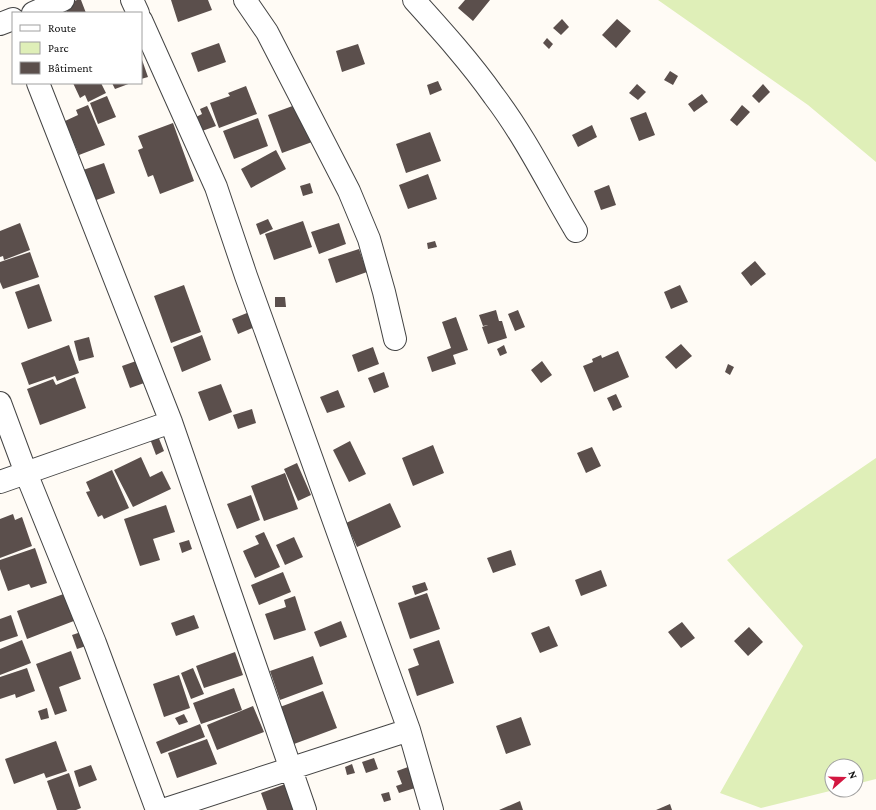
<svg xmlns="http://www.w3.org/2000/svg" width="876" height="810" font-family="'Crimson Pro',serif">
  <rect width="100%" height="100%" fill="#fffbf5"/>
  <path fill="#dfefb8" d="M658,0H876V162L808,105Z
    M876,458V779L856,784V766H832V790H834L761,808L720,793L803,646L727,560Z"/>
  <path fill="#5b4f4c" d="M77,0H81L86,13H67L64,5Z
    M171,0H208L212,10L178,22Z
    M465,0H490L473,21L458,8Z
    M562,19L569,27L561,35L553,28Z
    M617,19L631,31L616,48L602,35Z
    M547,38L553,44L549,49L543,43Z
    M219,43L226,62L198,72L191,53Z
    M358,44L365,64L342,72L336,51Z
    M141,57L148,77L141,79Z
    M670,71L678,76L673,85L664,80Z
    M438,81L442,90L430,95L427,85Z
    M73,83H101L106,93L88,102L85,95L80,98Z
    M112,83H131L115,89Z
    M637,84L646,92L638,100L629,93Z
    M763,84L770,92L759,103L752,96Z
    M246,86L257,114L219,128L210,103L230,96L228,93Z
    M702,94L708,102L694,112L688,104Z
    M107,96L116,117L98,124L90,103Z
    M298,104L312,142L282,153L268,115Z
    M88,105L105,145L79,155L65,121L78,115L76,110Z
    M742,105L750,112L737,126L730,120Z
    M207,106L216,126L202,131L196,117L202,114L200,109Z
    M646,112L655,135L639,141L630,118Z
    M258,118L268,146L234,159L223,131Z
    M173,123L194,181L160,194L153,175L148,177L138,150L143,148L138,136Z
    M592,125L597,137L578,147L572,135Z
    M430,132L441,161L406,173L396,144Z
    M276,150L286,169L251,188L241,169Z
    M104,163L115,193L91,202L80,171Z
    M428,174L437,199L408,209L399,185Z
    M310,183L313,193L303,196L300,186Z
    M609,185L616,205L601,210L594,191Z
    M268,219L273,229L260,235L256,224Z
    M303,221L312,247L274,260L265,234Z
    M20,223L30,250L4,260L3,256L0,257V231Z
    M339,223L346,244L319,254L311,232Z
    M435,241L437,247L428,249L427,243Z
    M359,249L367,272L336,283L328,259Z
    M30,252L39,277L3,289L0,282V262Z
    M755,261L766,274L751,286L741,273Z
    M39,284L52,321L28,329L15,292Z
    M184,285L201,332L171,343L154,296Z
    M680,285L688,302L671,309L664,292Z
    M275,297H285L286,307H275Z
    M496,310L499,321H502L507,338L488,344L482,327L488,325L483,326L479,315Z
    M518,310L525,327L515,331L508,314Z
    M252,311L257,326L238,334L232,319Z
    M456,317L468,350L453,355L456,364L432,372L427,357L451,348L442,322Z
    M202,335L211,360L182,372L173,347Z
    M89,337L94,357L79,361L74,341Z
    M681,344L692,356L676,369L665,357Z
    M69,345L79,373L57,381L55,376L29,385L21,363Z
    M504,345L507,353L500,356L497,349Z
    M373,347L379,364L358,372L352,355Z
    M618,351L629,377L594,392L583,366L593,362L592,359L601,355L602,358Z
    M139,360L147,382L130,388L122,366Z
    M542,361L552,375L541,383L531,370Z
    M728,364L734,367L730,375L725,372Z
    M384,372L389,387L374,393L368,378Z
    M75,377L86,408L40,425L27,389L53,379L56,385Z
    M221,384L232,412L209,421L198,392Z
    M338,390L345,407L327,413L320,397Z
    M616,394L622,407L613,411L607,398Z
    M252,409L256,423L238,429L233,415Z
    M158,436L164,451L156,455L150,439Z
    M350,441L366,474L349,482L333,450Z
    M433,445L444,473L413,486L402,458Z
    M592,447L601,466L586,473L577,453Z
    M141,457L150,477L162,471L171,489L133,507L114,470Z
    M297,463L311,495L298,501L284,469Z
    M112,470L129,508L104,519L102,515L98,517L86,492L90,491L86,482Z
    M285,473L298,509L264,521L251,486Z
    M251,495L260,520L237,529L227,504Z
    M390,503L401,527L357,547L346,523Z
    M166,505L175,532L153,539L160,560L140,566L124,519Z
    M13,514L15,520L22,517L32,546L0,558V519Z
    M264,532L280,567L255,578L243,551L259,544L255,536Z
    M294,537L303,557L285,565L276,545Z
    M189,540L192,549L182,553L179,543Z
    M35,548L47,583L31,588L29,584L8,591L0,569V560Z
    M511,550L516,565L493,573L487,558Z
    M601,570L607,586L581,596L575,580Z
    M283,572L291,592L259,605L251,585Z
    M425,582L428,590L415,595L412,586Z
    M69,592L79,619L27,639L17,611Z
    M427,593L440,629L410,639L398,603Z
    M295,596L306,630L274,640L265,614L286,607L284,600Z
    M11,615L18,636L0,642V619Z
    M194,615L199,628L176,636L171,623Z
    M341,621L347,637L320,647L314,632Z
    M682,622L695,638L681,648L668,632Z
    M549,626L558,646L540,653L531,633Z
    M749,627L763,642L748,656L734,641Z
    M84,631L89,645L77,649L72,635Z
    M22,640L31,663L0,675V649Z
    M439,640L454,683L417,696L408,669L419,665L413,649Z
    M71,651L81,679L59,687L67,711L55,715L36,664Z
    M235,652L243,675L204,688L196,666Z
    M313,656L323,684L280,700L270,671Z
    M27,668L35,691L16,698L15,694L0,699V677Z
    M193,668L204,694L191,699L181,673Z
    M179,675L190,708L164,717L153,684Z
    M234,688L242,710L201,724L193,703Z
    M323,691L337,728L294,744L280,707Z
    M253,706L264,732L217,750L207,725Z
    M47,708L49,718L41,720L38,711Z
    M184,714L188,722L179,725L175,718Z
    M521,717L531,745L506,754L496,726Z
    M200,724L205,737L161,754L156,742Z
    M207,739L217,764L177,778L168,753Z
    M56,741L67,771L46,778L44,773L14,784L5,759Z
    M374,758L378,769L366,773L362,762Z
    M352,764L355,773L347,775L345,767Z
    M91,765L97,780L79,787L74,771Z
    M408,767L415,788L399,793L396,786L402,784L397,771Z
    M69,773L81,808L76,810H57L47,781Z
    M288,783L298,810H267L261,793Z
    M389,792L391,800L384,802L381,794Z
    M520,801L523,810H499Z
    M670,804L672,810H656Z"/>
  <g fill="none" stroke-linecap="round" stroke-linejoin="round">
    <g stroke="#444" stroke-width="24">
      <path id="minor" d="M132,0L138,13
        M245,0L267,32L349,191L369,239L384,292L395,339
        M414,0C442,31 470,62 494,96C526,138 549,186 576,231
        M33,13L63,0
        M141,20L216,187L246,276L409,730L432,810
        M0,24L13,19
        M38,83L171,422L305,810
        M0,403L26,473L95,643L157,810
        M0,482L171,422
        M163,810L409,730"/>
    </g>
    <use href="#minor" stroke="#fff" stroke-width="22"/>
  </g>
  <rect x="12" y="12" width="130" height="72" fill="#ffffff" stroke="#a0a0a0"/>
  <rect x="20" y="25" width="20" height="6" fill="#ffffff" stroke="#a0a0a0"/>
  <text x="48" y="32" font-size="12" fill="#111111">Route</text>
  <rect x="20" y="42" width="20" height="12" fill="#dfefb8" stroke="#a0a0a0"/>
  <text x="48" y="52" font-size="12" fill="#111111">Parc</text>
  <rect x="20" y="62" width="20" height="12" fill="#5b4f4c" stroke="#a0a0a0"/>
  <text x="48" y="72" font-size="12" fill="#111111">Bâtiment</text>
  <g transform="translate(844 778) rotate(70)"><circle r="19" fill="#ffffff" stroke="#a0a0a0"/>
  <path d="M0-3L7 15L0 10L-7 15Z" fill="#d31741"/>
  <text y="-6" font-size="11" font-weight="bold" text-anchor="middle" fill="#111111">N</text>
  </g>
</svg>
